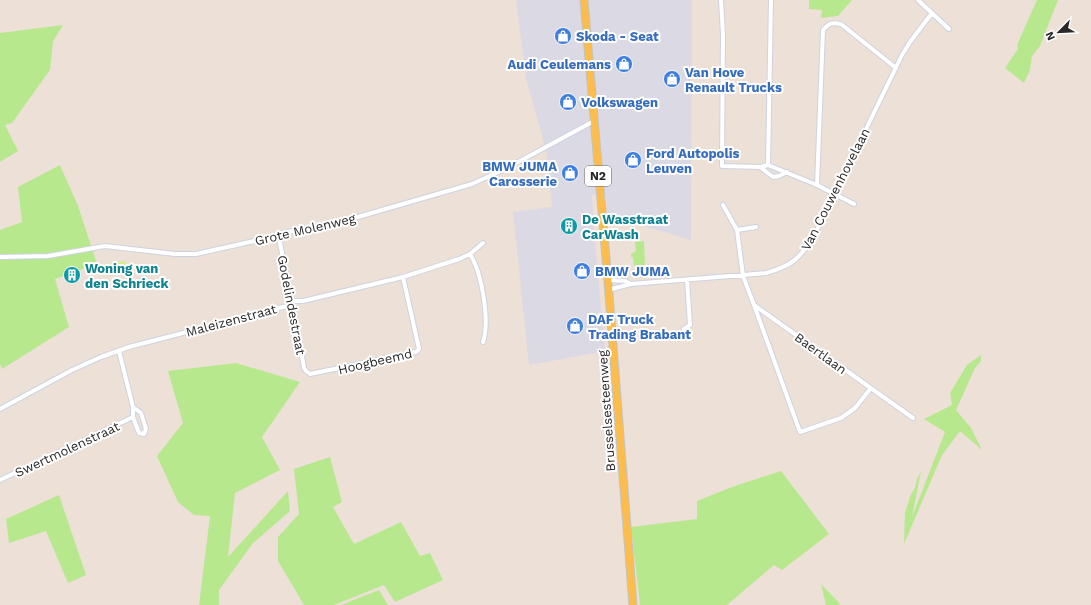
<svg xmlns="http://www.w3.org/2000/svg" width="1091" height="605" font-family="'Work Sans',sans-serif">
  <rect width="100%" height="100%" fill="#ece0d7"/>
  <path fill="#dbd9e3" d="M516,0H692L691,240L607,215L606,194L592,195L594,234L605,351L613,353L605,351L529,365L513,212L552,207L546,150L526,78Z"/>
  <path fill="#b8e88e" d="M809,0H852L838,16L821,18L822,10L809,9Z
    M1037,0H1058L1040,46L1032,56L1030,70L1024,83L1005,68L1018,49L1017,45Z
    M63,25L53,41L50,70L12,123L5,125L18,151L0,162V33Z
    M60,165L78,206L97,264L55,279L69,327L2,369L0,364V230L22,222L18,187Z
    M644,241L645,265L634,266L633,257H631V254L636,251L635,242Z
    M981,355V361L975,368L956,410L971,428L982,450L960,431L942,455L904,544L905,513L911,494L915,488L917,479L921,471L912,517L945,432L924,419L952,405L950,393L967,365Z
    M236,363L300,382L262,437L280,470L235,493L228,557L288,491L290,511L253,543L219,590V605H199L210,516L194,515L178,502L157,456L183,423L168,371Z
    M330,457L342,502L333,507L354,544L401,522L420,556L430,553L443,580L395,602L384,585L334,605H304L278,561V537L299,514L294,469Z
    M781,471L829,534L782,570L774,565L727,605H640L631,527L697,519V501L732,487Z
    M59,495L86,575L68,583L46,531L9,543L6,519Z
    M821,584L840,604L839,605H826Z
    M379,590L388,605H341Z"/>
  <path fill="#d1f089" d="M125,261L126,271L104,275L102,265Z"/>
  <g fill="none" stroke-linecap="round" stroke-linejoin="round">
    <g stroke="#cdd3e2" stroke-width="6">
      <path id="minor" d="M721,0L723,34L722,166L760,167L768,165
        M771,0L768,165L817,185L854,204
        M918,0L949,29
        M760,167L773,177L779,176L787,172
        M817,185L823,30C829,23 832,22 841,24L896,68
        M723,205L737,230
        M756,227L737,230L743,276L754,305L913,418
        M279,238L282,233L337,223L472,184L509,167L594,121
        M279,238L291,298V307L294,312L304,368L306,371L310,374L416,352L419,349L403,277
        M470,254C482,273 490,321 483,342
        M0,257L48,256L105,246L175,254H196L272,237L279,238
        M607,280L625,281L631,284
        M608,290L631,284L766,273C792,266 800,258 814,236L902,55L910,42L932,13
        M754,305L800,432L841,418L855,408L871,388
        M684,329L690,325L687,280
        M119,351L133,407
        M133,407L141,413L146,429L144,434L139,433L133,417Z
        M0,409L72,370L101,357L129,347L287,306L294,301H303L403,277L459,259L470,254L483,243
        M0,480L133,417"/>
    </g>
    <g stroke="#c3c3c3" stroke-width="9">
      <path id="primary" d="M584,0L609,294L633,605"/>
    </g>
    <use href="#minor" stroke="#fff" stroke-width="4"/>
    <use href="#primary" stroke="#fcbd4c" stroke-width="7"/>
  </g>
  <defs>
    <g id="shop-disc" transform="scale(0.9)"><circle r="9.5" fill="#3f7fe0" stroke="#fff"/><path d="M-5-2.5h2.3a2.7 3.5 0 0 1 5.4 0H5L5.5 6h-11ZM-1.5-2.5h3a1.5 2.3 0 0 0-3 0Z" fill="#fff"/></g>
    <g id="building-disc" transform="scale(0.9)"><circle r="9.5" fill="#0f9aa8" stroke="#fff"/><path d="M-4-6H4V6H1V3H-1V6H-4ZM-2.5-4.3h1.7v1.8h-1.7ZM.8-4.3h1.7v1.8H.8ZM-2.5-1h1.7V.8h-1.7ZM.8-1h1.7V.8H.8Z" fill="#fff"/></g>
  </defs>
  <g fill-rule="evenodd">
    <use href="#shop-disc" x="563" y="36"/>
    <use href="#shop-disc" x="624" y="64"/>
    <use href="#shop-disc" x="672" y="79"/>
    <use href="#shop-disc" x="568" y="102"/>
    <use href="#shop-disc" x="633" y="160"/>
    <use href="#shop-disc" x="570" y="173"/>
    <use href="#building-disc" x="569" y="226"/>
    <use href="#shop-disc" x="582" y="271"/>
    <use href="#building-disc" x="72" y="275"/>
    <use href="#shop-disc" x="575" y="326"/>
  </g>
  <g text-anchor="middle" stroke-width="4" stroke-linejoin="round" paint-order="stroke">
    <rect fill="#fff" stroke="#686868" stroke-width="1" x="585" y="166" width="26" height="20" rx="3"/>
    <g font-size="12" font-weight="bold" fill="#282828">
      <text x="598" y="180">N2</text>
    </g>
    <g font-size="13" font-weight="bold" fill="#366cbe" stroke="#fff" text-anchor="start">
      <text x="576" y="41">Skoda - Seat</text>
      <text x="611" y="69" text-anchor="end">Audi Ceulemans</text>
      <text x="685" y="77">Van Hove<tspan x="685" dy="15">Renault Trucks</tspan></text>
      <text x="581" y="107">Volkswagen</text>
      <text x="646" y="158">Ford Autopolis<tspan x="646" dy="15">Leuven</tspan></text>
      <text x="557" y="171" text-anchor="end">BMW JUMA<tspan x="557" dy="15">Carosserie</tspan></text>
      <text x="595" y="276">BMW JUMA</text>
      <text x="588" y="324">DAF Truck<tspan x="588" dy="15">Trading Brabant</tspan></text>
    </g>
    <g font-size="13" fill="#282828" stroke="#fff">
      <text transform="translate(835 189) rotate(-63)" y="5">Van Couwenhovelaan</text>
      <text transform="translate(305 229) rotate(-13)" y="5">Grote Molenweg</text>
      <text transform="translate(292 305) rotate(79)" y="5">Godelindestraat</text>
      <text transform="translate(231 320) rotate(-15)" y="5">Maleizenstraat</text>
      <text transform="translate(821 353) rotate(36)" y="5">Baertlaan</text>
      <text transform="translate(375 361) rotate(-13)" y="5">Hoogbeemd</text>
      <text transform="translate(606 411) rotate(-94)" y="5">Brusselsesteenweg</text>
      <text transform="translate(67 449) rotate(-25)" y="5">Swertmolenstraat</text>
    </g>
    <g font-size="13" font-weight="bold" fill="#0d838f" stroke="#fff" text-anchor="start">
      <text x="582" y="224">De Wasstraat<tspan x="582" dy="15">CarWash</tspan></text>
      <text x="85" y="273">Woning van<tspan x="85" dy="15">den Schrieck</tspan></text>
    </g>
  </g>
  <g transform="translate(1059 32) rotate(246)" stroke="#ffffff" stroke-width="3" paint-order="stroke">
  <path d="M0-3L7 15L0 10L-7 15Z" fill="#282828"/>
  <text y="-6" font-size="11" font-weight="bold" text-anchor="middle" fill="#282828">N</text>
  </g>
</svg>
